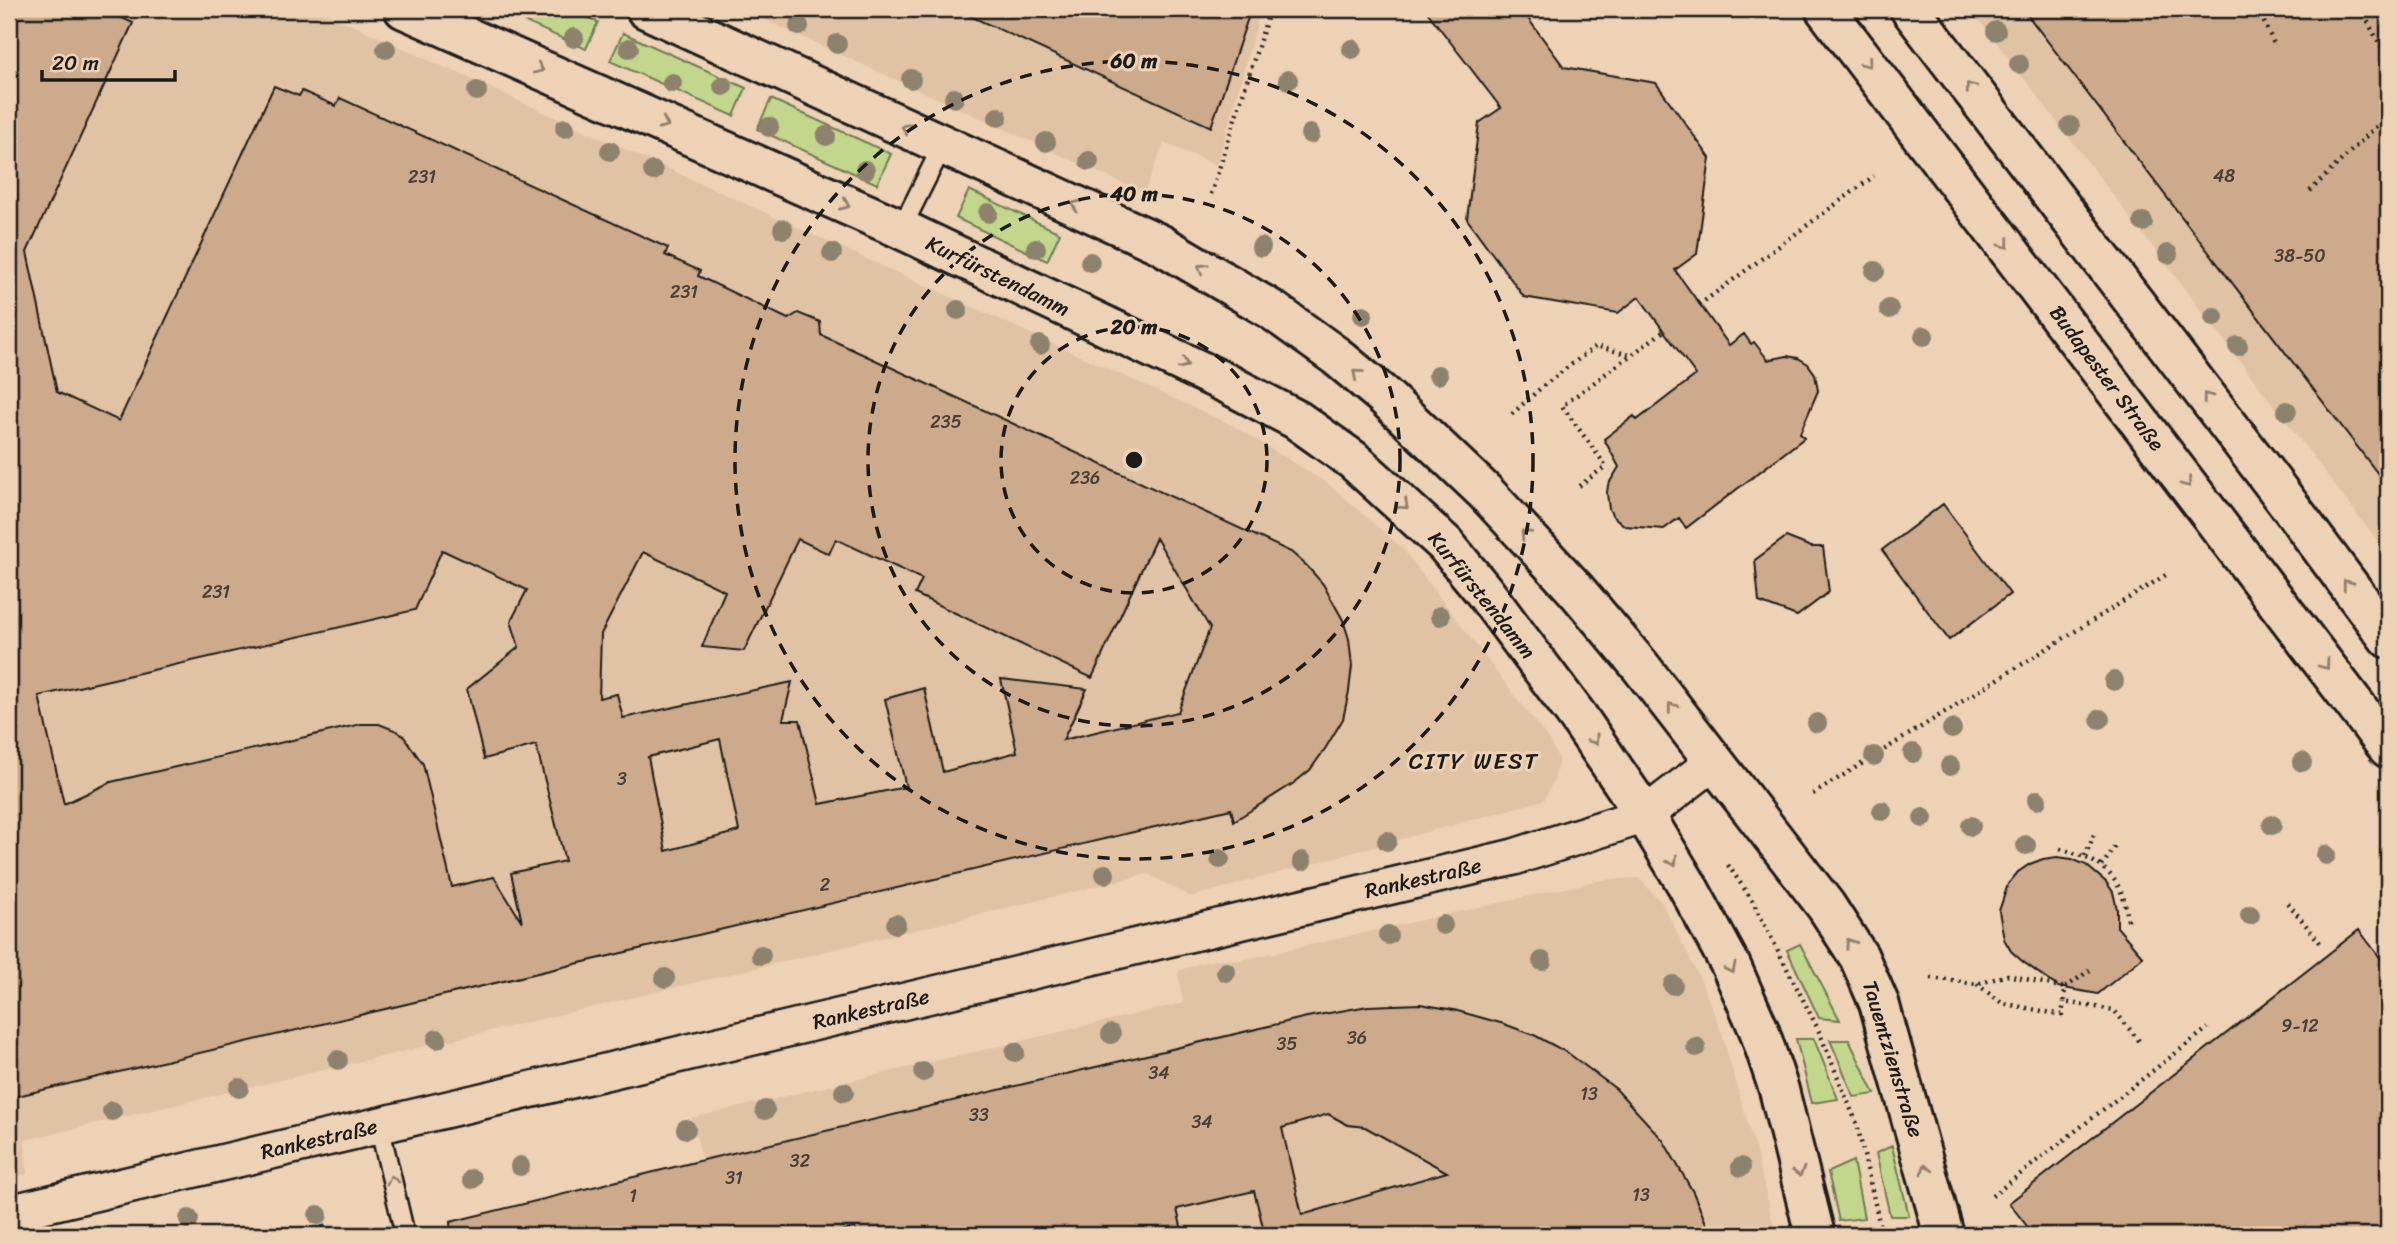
<svg xmlns="http://www.w3.org/2000/svg" width="2397" height="1244" font-family="Sriracha,sans-serif">
  <rect width="100%" height="100%" fill="#eed2b5"/>
  <filter id="ink" filterUnits="userSpaceOnUse"><feTurbulence type="fractalNoise" baseFrequency=".0143" numOctaves="2"/><feDisplacementMap in="SourceGraphic" scale="14" xChannelSelector="R" yChannelSelector="G"/><feConvolveMatrix kernelMatrix="1 2 1 2 8 2 1 2 1" color-interpolation-filters="sRGB"/></filter>
  <g filter="url(#ink)">
    <path fill="#e0c3a5" d="M9,9H317L1232,425L1327,483L1402,548L1549,740L1559,759L1554,780L1544,800L1191,897L1148,874L614,1002L25,1140L27,1174L9,1178Z
      M741,9H1261L1217,165L1164,143L1144,193Z
      M1971,9H2379L2388,25V555Z
      M1639,878L1662,903L1701,981L1721,1031L1756,1152L1776,1235H720L692,1118L1183,1003L1178,973L1180,970L1200,963L1220,959L1242,960L1601,880Z"/>
    <path fill="#c2d78c" stroke="#6f7a54" stroke-width="2" d="M496,9H569L598,22L586,49Z
      M623,33L746,88L734,116L610,61Z
      M771,99L891,154L877,184L757,129Z
      M969,190L1060,233L1047,261L956,218Z
      M1800,944L1840,1020L1819,1018L1787,950Z
      M1796,1039H1814L1838,1099L1812,1103Z
      M1830,1040H1849L1875,1094L1854,1097Z
      M1892,1146L1909,1216H1890L1876,1153Z
      M1853,1161L1864,1218L1839,1221L1828,1172Z"/>
    <path fill="#ccaa8b" stroke="#1c1c1c" stroke-width="2" fill-rule="evenodd" d="M9,9H103L133,23L27,252L57,392L119,421L274,86L299,96L302,91L336,106L340,98L668,248L665,255L700,271L698,276L788,319L798,313L820,322L821,335L1291,552L1307,566L1323,584L1343,620L1349,639L1352,666L1349,691L1343,719L1325,749L1310,770L1294,783L1234,821L1231,809L9,1098ZM1156,538L1210,628L1178,712L1063,740L1087,689L1001,679L1017,752L943,772L924,688L885,699L906,787L820,804L800,720H783L792,682L623,718L617,694L599,698L601,634L643,552L725,591L702,647L744,651L798,539L829,554L836,539L922,579L915,594L1092,678ZM442,550L527,590L511,621L519,647L467,689L484,759L536,745L565,861L511,873L522,922L494,877L452,887L423,764L404,737L397,731L379,724H361L111,782L64,804L39,696L415,610ZM720,739L739,831L666,851L648,757Z
      M955,9H1251L1211,127Z
      M1425,9H1521L1564,67L1656,83L1710,158L1697,254L1675,270L1729,345L1744,334L1751,344L1754,342L1768,360L1787,356L1798,358L1808,364L1815,374L1818,391L1800,433L1804,438L1686,528L1679,518L1664,529L1625,526L1613,516L1609,509L1607,493L1608,485L1619,467L1604,439L1634,416L1637,420L1696,375L1639,297L1618,313L1524,297L1467,219L1479,123L1501,108Z
      M2023,9H2379L2388,25V487Z
      M1943,504L2010,594L1949,640L1882,550Z
      M1786,537L1811,547H1823L1829,592L1797,616L1759,602L1755,560Z
      M2057,857L2072,859L2086,865L2106,882L2113,892L2117,909V927L2143,957L2098,994L2058,987L2022,961L2011,951L2004,939L1999,911L2008,884L2018,872L2030,864L2043,859Z
      M2359,930L2388,968V1235H2034L2009,1203Z
      M1420,1004L1454,1010L1504,1024L1534,1035L1568,1053L1616,1089L1663,1140L1693,1192L1711,1235H1265L1254,1191L1177,1209L1183,1235H857L855,1228L820,1235H451L450,1222L703,1160L1307,1017L1368,1006ZM1328,1114L1348,1125L1365,1127L1447,1172L1302,1215L1282,1128Z"/>
    <g fill="none" stroke-linecap="round" stroke-linejoin="round">
      <g stroke="#1c1c1c" stroke-width="23">
        <path id="lane" d="M901,229L943,145
          M379,1125L405,1235"/>
      </g>
      <g stroke="#1c1c1c" stroke-width="40">
        <path id="street" d="M9,1213L1514,857L1645,815L1715,761"/>
      </g>
      <g stroke="#1c1c1c" stroke-width="44">
        <path id="secondary" d="M404,9L901,229L1228,384L1297,420L1353,460L1445,544L1483,590L1578,717L1645,815L1687,885L1731,966L1759,1030L1779,1090L1815,1235
          M646,9L1160,244L1272,310L1336,356L1384,396L1485,492L1576,590L1641,667L1826,906L1859,957L1879,1003L1944,1235
          M1825,9L2388,748
          M1910,9L2278,490L2388,638"/>
      </g>
      <path stroke="#1c1c1c" stroke-width="4.5" stroke-dasharray="2 5" stroke-linecap="butt" d="M2258,9L2274,44
        M2361,9L2388,60
        M2310,191L2388,115
        M1211,194L1270,9
        M1699,305L1874,176
        M1512,414L1543,386L1596,346L1630,355
        M1579,486L1606,466L1562,406L1664,331
        M1813,794L2169,573
        M2060,849C2102,860 2123,876 2128,921
        M2085,856L2095,832
        M1728,865L1752,900L1818,1029L1857,1124L1882,1235
        M2102,866L2117,843
        M2288,903L2321,944
        M2090,970L2065,988L2064,1002L2114,1010L2140,1042
        M1931,978L1977,984L2008,975L2065,988
        M1977,984L2002,1003L2062,1015L2064,1002
        M1992,1196L2208,1028
        M323,1225L325,1235"/>
      <use href="#lane" stroke="#eed2b5" stroke-width="18"/>
      <use href="#street" stroke="#eed2b5" stroke-width="35"/>
      <use href="#secondary" stroke="#eed2b5" stroke-width="38"/>
    </g>
    <g fill="#8d826d">
      <circle cx="799" cy="26" r="10"/>
      <circle cx="1996" cy="31" r="10"/>
      <circle cx="574" cy="38" r="10"/>
      <circle cx="837" cy="44" r="10"/>
      <circle cx="629" cy="48" r="10"/>
      <circle cx="386" cy="49" r="10"/>
      <circle cx="1352" cy="49" r="10"/>
      <circle cx="2019" cy="64" r="10"/>
      <circle cx="911" cy="79" r="10"/>
      <circle cx="1288" cy="80" r="10"/>
      <circle cx="672" cy="83" r="10"/>
      <circle cx="723" cy="86" r="10"/>
      <circle cx="477" cy="91" r="10"/>
      <circle cx="954" cy="98" r="10"/>
      <circle cx="998" cy="117" r="10"/>
      <circle cx="2070" cy="126" r="10"/>
      <circle cx="769" cy="127" r="10"/>
      <circle cx="565" cy="128" r="10"/>
      <circle cx="1310" cy="134" r="10"/>
      <circle cx="826" cy="136" r="10"/>
      <circle cx="1046" cy="142" r="10"/>
      <circle cx="610" cy="151" r="10"/>
      <circle cx="1089" cy="161" r="10"/>
      <circle cx="865" cy="170" r="10"/>
      <circle cx="653" cy="171" r="10"/>
      <circle cx="988" cy="213" r="10"/>
      <circle cx="2143" cy="222" r="10"/>
      <circle cx="783" cy="229" r="10"/>
      <circle cx="1261" cy="247" r="10"/>
      <circle cx="1036" cy="248" r="10"/>
      <circle cx="832" cy="253" r="10"/>
      <circle cx="2168" cy="254" r="10"/>
      <circle cx="1090" cy="262" r="10"/>
      <circle cx="1875" cy="271" r="10"/>
      <circle cx="1889" cy="309" r="10"/>
      <circle cx="958" cy="310" r="10"/>
      <circle cx="1363" cy="315" r="10"/>
      <circle cx="2214" cy="317" r="10"/>
      <circle cx="1924" cy="336" r="10"/>
      <circle cx="1040" cy="345" r="10"/>
      <circle cx="2238" cy="346" r="10"/>
      <circle cx="1438" cy="375" r="10"/>
      <circle cx="2287" cy="411" r="10"/>
      <circle cx="1440" cy="616" r="10"/>
      <circle cx="2114" cy="681" r="10"/>
      <circle cx="2100" cy="719" r="10"/>
      <circle cx="1817" cy="723" r="10"/>
      <circle cx="1952" cy="729" r="10"/>
      <circle cx="1913" cy="753" r="10"/>
      <circle cx="1874" cy="756" r="10"/>
      <circle cx="2302" cy="762" r="10"/>
      <circle cx="1950" cy="766" r="10"/>
      <circle cx="2037" cy="800" r="10"/>
      <circle cx="1882" cy="811" r="10"/>
      <circle cx="1923" cy="818" r="10"/>
      <circle cx="2272" cy="825" r="10"/>
      <circle cx="1971" cy="826" r="10"/>
      <circle cx="1387" cy="841" r="10"/>
      <circle cx="2026" cy="845" r="10"/>
      <circle cx="2326" cy="855" r="10"/>
      <circle cx="1220" cy="859" r="10"/>
      <circle cx="1302" cy="861" r="10"/>
      <circle cx="1105" cy="874" r="10"/>
      <circle cx="2250" cy="915" r="10"/>
      <circle cx="896" cy="924" r="10"/>
      <circle cx="1443" cy="925" r="10"/>
      <circle cx="1388" cy="935" r="10"/>
      <circle cx="761" cy="955" r="10"/>
      <circle cx="1542" cy="961" r="10"/>
      <circle cx="1226" cy="972" r="10"/>
      <circle cx="665" cy="978" r="10"/>
      <circle cx="1673" cy="985" r="10"/>
      <circle cx="1111" cy="1034" r="10"/>
      <circle cx="437" cy="1039" r="10"/>
      <circle cx="1696" cy="1047" r="10"/>
      <circle cx="1015" cy="1052" r="10"/>
      <circle cx="338" cy="1060" r="10"/>
      <circle cx="923" cy="1072" r="10"/>
      <circle cx="239" cy="1088" r="10"/>
      <circle cx="844" cy="1092" r="10"/>
      <circle cx="765" cy="1110" r="10"/>
      <circle cx="112" cy="1111" r="10"/>
      <circle cx="686" cy="1129" r="10"/>
      <circle cx="520" cy="1166" r="10"/>
      <circle cx="1741" cy="1167" r="10"/>
      <circle cx="472" cy="1179" r="10"/>
      <circle cx="318" cy="1215" r="10"/>
      <circle cx="189" cy="1219" r="10"/>
    </g>
    <defs><path id="oneway-chevron" d="M-2-3.5L2.5 0L-2 3.5" fill="none" stroke-width="1.6" stroke-linecap="round" stroke-linejoin="round" transform="scale(1.75)"/></defs>
    <g stroke="#908070">
      <use href="#oneway-chevron" transform="translate(1867 63) rotate(53)"/>
      <use href="#oneway-chevron" transform="translate(539 69) rotate(24)"/>
      <use href="#oneway-chevron" transform="translate(1970 87) rotate(-128)"/>
      <use href="#oneway-chevron" transform="translate(664 124) rotate(24)"/>
      <use href="#oneway-chevron" transform="translate(906 128) rotate(-155)"/>
      <use href="#oneway-chevron" transform="translate(845 205) rotate(24)"/>
      <use href="#oneway-chevron" transform="translate(1076 205) rotate(-156)"/>
      <use href="#oneway-chevron" transform="translate(2005 244) rotate(53)"/>
      <use href="#oneway-chevron" transform="translate(1202 268) rotate(-149)"/>
      <use href="#oneway-chevron" transform="translate(1184 364) rotate(25)"/>
      <use href="#oneway-chevron" transform="translate(1357 374) rotate(-140)"/>
      <use href="#oneway-chevron" transform="translate(2207 397) rotate(-127)"/>
      <use href="#oneway-chevron" transform="translate(2187 483) rotate(53)"/>
      <use href="#oneway-chevron" transform="translate(1404 505) rotate(42)"/>
      <use href="#oneway-chevron" transform="translate(1525 534) rotate(-133)"/>
      <use href="#oneway-chevron" transform="translate(2347 584) rotate(-127)"/>
      <use href="#oneway-chevron" transform="translate(2325 665) rotate(53)"/>
      <use href="#oneway-chevron" transform="translate(1672 707) rotate(-128)"/>
      <use href="#oneway-chevron" transform="translate(1594 740) rotate(56)"/>
      <use href="#oneway-chevron" transform="translate(1673 861) rotate(59)"/>
      <use href="#oneway-chevron" transform="translate(1850 943) rotate(-123)"/>
      <use href="#oneway-chevron" transform="translate(1731 969) rotate(64)"/>
      <use href="#oneway-chevron" transform="translate(1926 1169) rotate(-105)"/>
      <use href="#oneway-chevron" transform="translate(1799 1172) rotate(76)"/>
      <use href="#oneway-chevron" transform="translate(392 1180) rotate(-103)"/>
    </g>
  </g>
  <g fill="none" stroke="#1c1c1c" stroke-width="3.5" stroke-dasharray="12 9">
    <circle cx="1134" cy="460" r="133"/>
    <circle cx="1134" cy="460" r="266"/>
    <circle cx="1134" cy="460" r="399"/>
  </g>
  <g text-anchor="middle" stroke-width="6" stroke-linejoin="round" paint-order="stroke">
    <g font-size="18" fill="#484038">
      <text x="2224" y="182">48</text>
      <text x="422" y="183">231</text>
      <text x="2300" y="262">38-50</text>
      <text x="684" y="298">231</text>
      <text x="946" y="428">235</text>
      <text x="1085" y="484">236</text>
      <text x="216" y="598">231</text>
      <text x="622" y="785">3</text>
      <text x="825" y="891">2</text>
      <text x="2300" y="1032">9-12</text>
      <text x="1357" y="1044">36</text>
      <text x="1287" y="1050">35</text>
      <text x="1159" y="1079">34</text>
      <text x="1589" y="1100">13</text>
      <text x="979" y="1121">33</text>
      <text x="1202" y="1128">34</text>
      <text x="800" y="1167">32</text>
      <text x="734" y="1184">31</text>
      <text x="1641" y="1201">13</text>
      <text x="633" y="1202">1</text>
    </g>
    <g font-size="21" fill="#1c1c1c" stroke="#eed2b5">
      <text transform="translate(998 276) rotate(26)" y="7">Kurfürstendamm</text>
      <text transform="translate(2107 378) rotate(53)" y="7">Budapester Straße</text>
      <text transform="translate(1482 595) rotate(51)" y="7">Kurfürstendamm</text>
      <text transform="translate(1423 878) rotate(-13)" y="7">Rankestraße</text>
      <text transform="translate(871 1009) rotate(-13)" y="7">Rankestraße</text>
      <text transform="translate(1893 1059) rotate(73)" y="7">Tauentzienstraße</text>
      <text transform="translate(319 1139) rotate(-13)" y="7">Rankestraße</text>
    </g>
    <g font-size="23" letter-spacing="2" fill="#1c1c1c" stroke="#eed2b5">
      <text x="1474" y="769">CITY WEST</text>
    </g>
  </g>
  <circle cx="1134" cy="460" r="10" fill="#1c1c1c" stroke="#eed2b5" stroke-width="3.5"/>
  <g font-size="21" text-anchor="middle" font-weight="bold" fill="#1c1c1c" stroke="#eed2b5" stroke-width="6" stroke-linejoin="round" paint-order="stroke">
    <text x="1134" y="68">60 m</text>
    <text x="1134" y="201">40 m</text>
    <text x="1134" y="334">20 m</text>
  </g>
  <rect width="2397" height="1244" fill="none" stroke="#eed2b5" stroke-width="35"/>
  <rect x="18" y="18" width="2362" height="1209" fill="none" stroke="#1c1c1c" stroke-width="2.5" filter="url(#ink)"/>
  <path d="M42 70v10h133v-10" fill="none" stroke="#1c1c1c" stroke-width="3.5"/>
  <text x="52" y="70" font-size="21" fill="#1c1c1c" stroke="#eed2b5" stroke-width="5" paint-order="stroke">20 m</text>
</svg>
